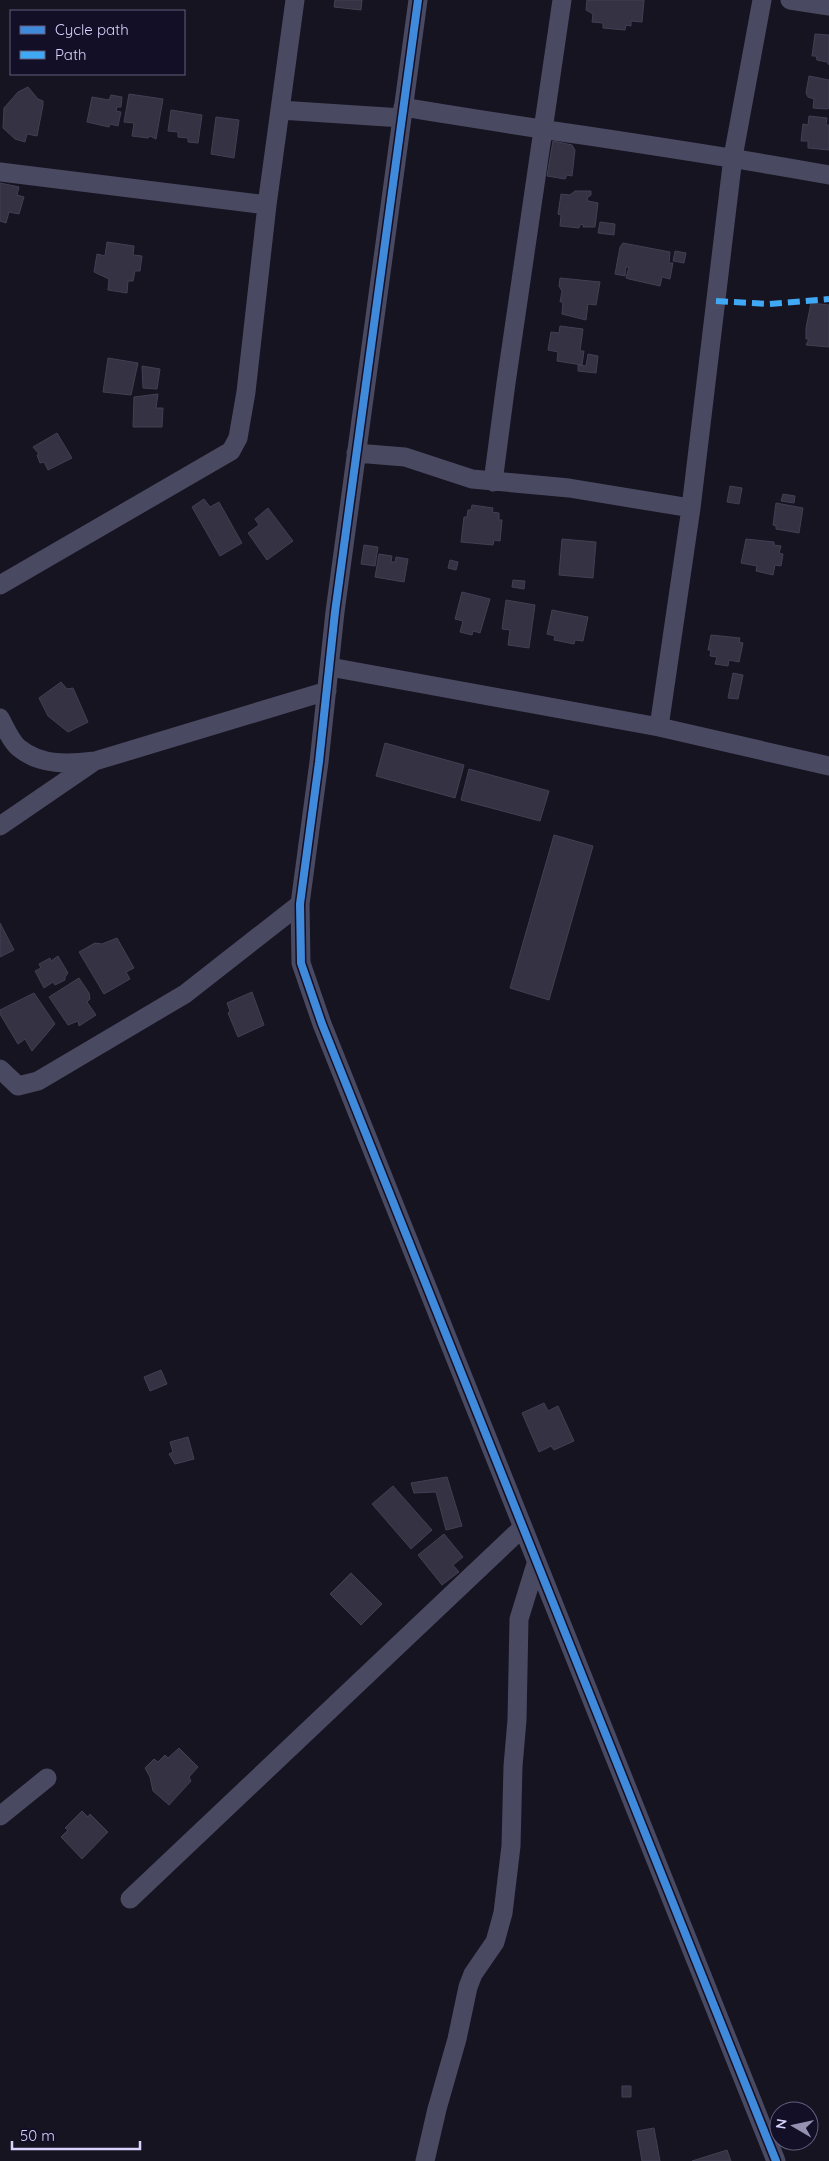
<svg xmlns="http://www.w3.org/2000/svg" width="829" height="2161" font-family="Quicksand,sans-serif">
  <rect width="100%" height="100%" fill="#161421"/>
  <path fill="#343243" stroke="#433f54" d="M335,0H362L361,10L334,7Z
    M587,0H644L642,22L631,21V26L626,25L625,30L603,28V23L592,22L593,14L586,10Z
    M815,34L829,35V65L827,62L817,60L816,56H812Z
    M809,76L829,80V108L827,109L813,108L814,99L808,97L806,93Z
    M28,87L38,99L43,101V105L37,136L27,134L25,142L15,139L3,128L4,108L18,92Z
    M129,94L163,99L156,139L150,136L148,138L132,136L134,123L124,122Z
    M111,95L122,97L121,107H117L116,111L121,112L118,126L110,124L109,127L87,122L92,97L109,100Z
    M171,110L202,115L198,143L188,142V138L178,137V132L168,131Z
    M809,116L827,118L826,125H829V150L808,148V141H801L803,124L808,125Z
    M216,117L239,120L234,158L211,154Z
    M553,141L572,145L575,150L572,176L567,175L565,179L547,176Z
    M0,183L19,187L17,195L24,197L19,214L9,212L6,223L0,221Z
    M575,191H591V195L587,198L588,201L598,203L595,227H583V224L580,225L579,228L560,226L561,215L558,214L561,194L570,195Z
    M600,222L615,224L614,235L598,233Z
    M107,242L134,246L133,255L142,256L140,271H135L133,281H128L127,293L108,290L109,279L94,272L97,254L105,256Z
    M623,243L670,252L669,263H673L670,279L662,277L660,286L629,279L626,278L629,267H626L625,276L615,274L620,247Z
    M675,251L686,253L684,263L673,261Z
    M560,278L600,282L596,305L588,304L586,320L562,314L563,302H560L562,291L559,286Z
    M811,303L829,305V347L806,345L809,339H806V328Z
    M560,326L583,329L580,351H584L582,365L557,361L558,352L548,350L551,332L559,333Z
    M588,354L598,356L596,373L578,371V365L586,366Z
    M108,358L138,363L131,395L103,392Z
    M142,366L160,369L157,389L143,388Z
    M158,394L156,408H163L162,427H133L134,397Z
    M57,433L72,458L48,470L44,462L40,463L37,455L39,454L33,447Z
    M730,486L742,488L739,504L727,502Z
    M783,494L795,496L794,503L781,501Z
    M204,499L210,507L219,502L242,543L220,556L192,507Z
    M776,503L803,508L799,533L776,529V526L773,525Z
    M472,505L493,508L492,512L499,513V520H502L500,541L494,540L493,545L461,542L464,517H467L468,510H471Z
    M268,508L293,541L267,560L248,533L259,525L255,519Z
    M562,539L596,542L593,578L559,575Z
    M746,539L774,542V545L781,546L779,553L783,554L781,566L775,565L773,575L756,571L757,566L741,563Z
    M364,545L378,547L375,566L361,564Z
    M379,554L392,556L391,562H395L396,557L408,559L404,582L375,577Z
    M450,560L458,562L456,570L448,568Z
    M513,580L525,581L524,589L512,587Z
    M462,592L490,599L480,633L473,631L472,635L460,632L463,621L455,619Z
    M506,600L535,605L529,648L508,645L510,630L502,629Z
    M552,610L588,617L583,641L575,640L574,644L554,640L555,636L547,634Z
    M711,635L740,638L739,642L743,643L739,662L729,660L728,666L715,664L717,657L710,656L711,650H708Z
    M733,673L743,675L738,699L728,698Z
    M61,682L67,689L73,688L88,722L68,732L48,716L39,698Z
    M385,743L464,765L455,798L376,776Z
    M469,769L549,791L540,821L461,800Z
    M554,835L593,846L549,1000L510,988Z
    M0,923L14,950L0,957Z
    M117,938L134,968L126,972L130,979L104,994L79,952L95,943L102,944Z
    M58,956L68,973L65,977V980L55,985L53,982L44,988L35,971L41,968L39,964L50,958L51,961Z
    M79,978L89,993L90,999L87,1002L96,1015L79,1026L78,1021L68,1025L49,997Z
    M252,992L264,1025L238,1037L228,1013L230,1011L227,1003Z
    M34,993L55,1024L32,1051L25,1039L18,1044L0,1014V1010Z
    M161,1370L167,1384L150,1391L144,1377Z
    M544,1403L548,1411L558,1406L574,1441L554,1450L551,1446L539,1452L522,1413Z
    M188,1437L194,1459L175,1464L169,1454L173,1452L170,1442Z
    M447,1477L462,1526L446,1530L436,1492L414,1493L411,1483Z
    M393,1486L432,1530L411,1549L372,1504Z
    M444,1534L463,1557L453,1565L459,1572L442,1585L418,1555Z
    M351,1573L382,1604L361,1625L330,1594Z
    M179,1748L198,1767L189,1777L191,1781L169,1805L153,1791L150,1777L145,1768L154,1759L158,1762L165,1755L168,1758Z
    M82,1811L88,1817L90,1814L108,1832L82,1859L61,1837L68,1830L65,1828Z
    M622,2086H631V2097H622Z
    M654,2128L660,2161H642L637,2131Z
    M727,2150L731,2161H692Z"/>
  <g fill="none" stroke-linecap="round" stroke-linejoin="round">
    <path stroke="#4a4962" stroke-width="19" d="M418,0L335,612L319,762L300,904L301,963L322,1024L776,2161
      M790,0L829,6
      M403,107C545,131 688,149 829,175
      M280,110L402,118
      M0,172L267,205
      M356,453L405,457L472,479L569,488L691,508
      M493,482L506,383L562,0
      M0,585L231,451L238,438L246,392L267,205L295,0
      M330,667L659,727L829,766
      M0,718C5,727 11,742 19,748C41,766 69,764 95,761L327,691
      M659,727L691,508L733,157L762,0
      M0,826L92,763
      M0,1069L18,1086L38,1081L185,994L300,904
      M0,1816L47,1778
      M130,1899L522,1528
      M425,2161L437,2109L457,2039L468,1987L473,1974L495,1942L503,1913L511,1846L513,1766L517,1720L519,1619L536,1564"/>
    <path stroke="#3fa9f5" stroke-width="6" stroke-dasharray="12 6" stroke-linecap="butt" d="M716,301L769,304L829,299"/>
    <g stroke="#130f26" stroke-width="11">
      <path id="cycleway" d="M418,0L335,612L319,762L300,904L301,963L322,1024L776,2161"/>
    </g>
    <use href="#cycleway" stroke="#408adc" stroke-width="8"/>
  </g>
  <rect x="10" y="10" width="175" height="65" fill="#130f26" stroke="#625e7d"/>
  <rect x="20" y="26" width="25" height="8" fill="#408adc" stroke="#625e7d"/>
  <text x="55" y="35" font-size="15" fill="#d9d4ff">Cycle path</text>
  <rect x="20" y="51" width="25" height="8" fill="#3fa9f5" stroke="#625e7d"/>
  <text x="55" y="60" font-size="15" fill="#d9d4ff">Path</text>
  <g transform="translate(794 2126) rotate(279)"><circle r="24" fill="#130f26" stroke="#625e7d"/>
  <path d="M0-4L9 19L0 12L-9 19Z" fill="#9591b1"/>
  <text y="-8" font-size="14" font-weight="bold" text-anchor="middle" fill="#d9d4ff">N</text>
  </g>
  <path d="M12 2141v8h128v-8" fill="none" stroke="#d9d4ff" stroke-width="2.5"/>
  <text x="20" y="2141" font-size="15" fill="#d9d4ff" stroke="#130f26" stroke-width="4" paint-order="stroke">50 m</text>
</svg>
